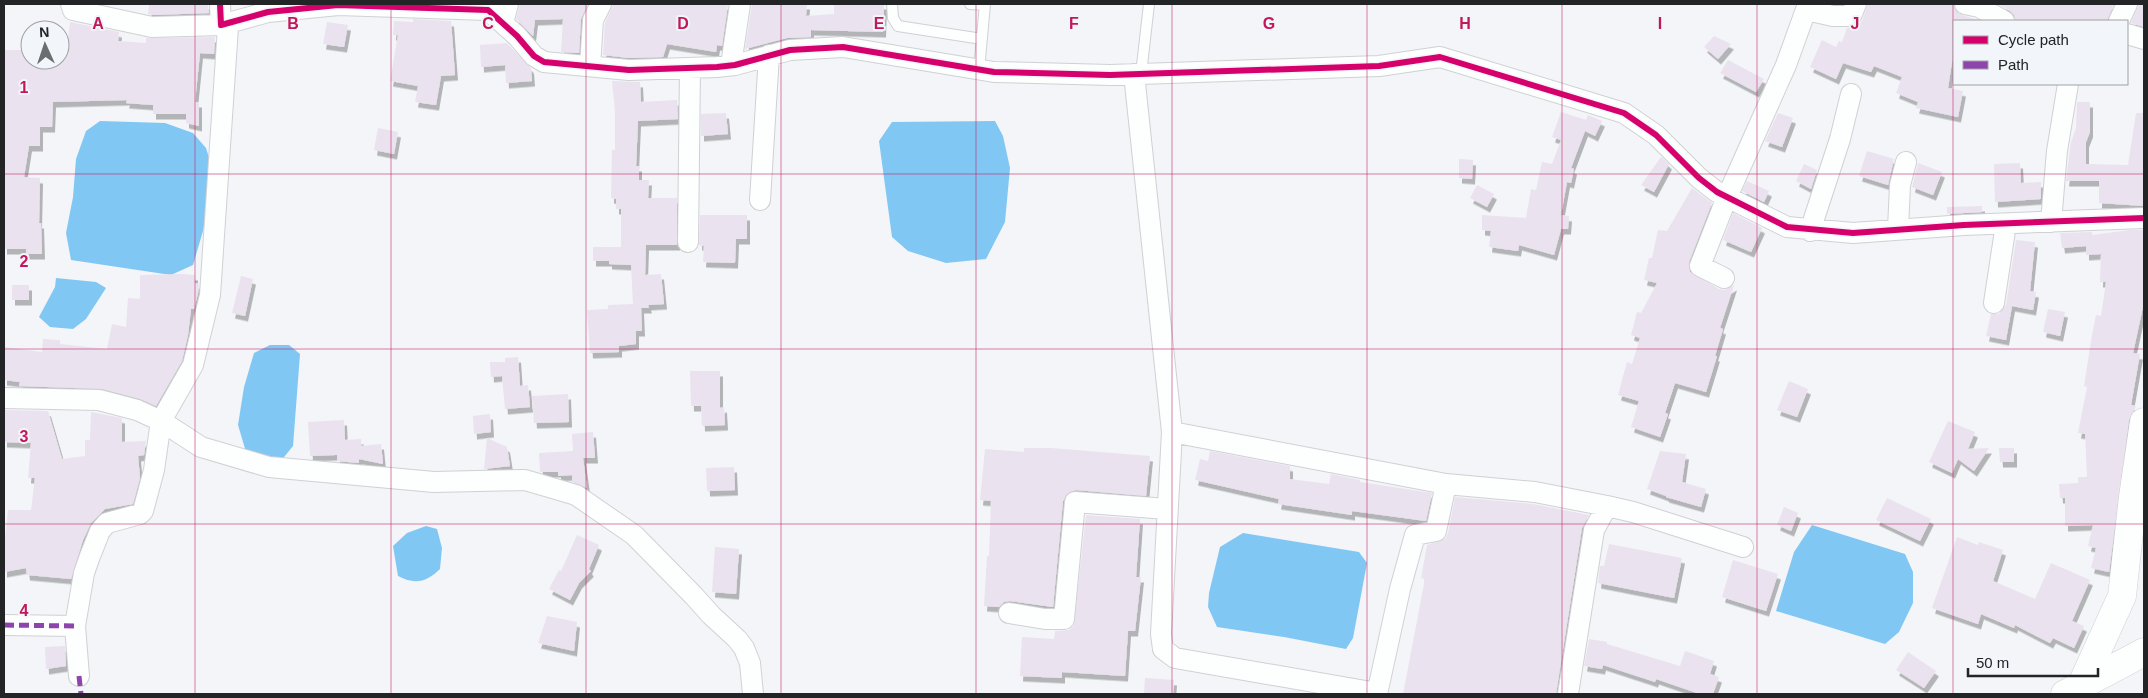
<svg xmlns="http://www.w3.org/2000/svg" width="2148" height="698" font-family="Helvetica,sans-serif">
  <defs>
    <filter id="shadow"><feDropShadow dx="3" dy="5.5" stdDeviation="0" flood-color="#0004"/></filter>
  </defs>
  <rect width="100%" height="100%" fill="#f3f5f8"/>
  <path fill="#80c7f4" d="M100,121L165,123L193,133L206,148L212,167L208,203L203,231L193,265L171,275L71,260L66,233L73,197L76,159L86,131Z
    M995,121L1003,136L1010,168L1005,222L986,259L946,263L908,251L892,237L879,141L892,122Z
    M56,278L96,282L106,288L86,319L73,329L50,327L39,317L55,287Z
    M270,345H289L300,354L293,446L280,462L246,452L238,425L244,387L254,353Z
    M1812,525L1905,554L1913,572V603L1899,632L1885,644L1776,611L1794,552Z
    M426,526L437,529L442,548L440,569C427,582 415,585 398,576L393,546L407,533Z
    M1243,533L1359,552L1367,563L1353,638L1346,649L1284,637L1217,627L1208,607L1209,593L1220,547Z"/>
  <path fill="#ebe2ef" filter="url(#shadow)" d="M149,4H208L209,13L153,15L148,14Z
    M520,4H588L581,19L579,53L561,52L563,19L535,20L533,36L516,19Z
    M613,4H728L722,46L717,45L716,52L667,44L663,57L629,58L603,55L605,23Z
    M752,4H807L806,16L834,14V4H884L883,32L811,30V37L787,38L745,49Z
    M1868,4H1953L1957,13L1980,21H1954V49L1948,88L1963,91L1958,117L1916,108L1918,102L1896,93L1902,77L1874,66L1871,72L1843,63L1836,79L1810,67L1822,40L1836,47L1839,41L1842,42L1847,28L1857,26L1862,21Z
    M1998,4H2114L2107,21H2016L2014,15L2010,11Z
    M2139,4H2144V27L2131,23Z
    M413,19L451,21L455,75L441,76L436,105L415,102L418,86L390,81L398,35H393L394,21L413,22Z
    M70,22L119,32L118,41L146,43V38L215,37L214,54L200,53L195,102H199V126L186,123V114H153V105L126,103L127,100L53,102L52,127H40V146H29L24,177L40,178L39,223H41L42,254H26V249H4V50H30V60H60V47H67Z
    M327,22L348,25L344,47L323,44Z
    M1714,36L1731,44L1718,59L1704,47Z
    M507,43L531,68L532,81L506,83L505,65L481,67L480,45Z
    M1728,60L1764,79L1756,92L1720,73Z
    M612,81L640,82L641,102L677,100L678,119L638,121L636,166H639V180H649L648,198H677V245H646L645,275L661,274L664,304L648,305L649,308H641L642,331H636V344L619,346V352L590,353L587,310L608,309V305L633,304L631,265L609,264V261H593V247H621V209H616V199L611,198L612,150H615V112Z
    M2077,102H2090V132L2086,142V164L2128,165L2136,113H2144V206L2099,203V181H2066L2071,142L2076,128Z
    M1561,112L1586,120L1588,115L1602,121L1595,136L1585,131L1571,168L1574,169L1571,183L1567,182L1561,215L1569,216L1568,229H1561L1554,255L1519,245L1518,251L1489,247L1491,231L1482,230V215L1526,218L1531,189L1536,190L1542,162L1552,164L1561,140L1552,137Z
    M726,113L728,134L701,136V114Z
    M1778,113L1793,118L1782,147L1765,141Z
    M378,128L398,132L394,154L374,150Z
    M1867,151L1894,159L1888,185L1859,176Z
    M1661,157L1669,164L1654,192L1641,185Z
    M1459,159L1473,160L1472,179L1459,178Z
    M1918,163L1942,172L1933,195L1912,187Z
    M2020,163L2021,183L2041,182V199L1995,202L1994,164Z
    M1804,164L1817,170L1811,189L1796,181Z
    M1747,181L1769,191L1764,202L1742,191Z
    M1477,185L1494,194L1487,207L1470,198Z
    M1692,188L1712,203L1689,262L1690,272L1719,289L1725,290L1734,285L1720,328L1723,329L1715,356H1717L1706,392L1675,383L1665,413L1668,414L1660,437L1631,427L1639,401L1618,395L1627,362L1632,364L1640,338L1631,335L1637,312L1641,313L1657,283L1644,280L1649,258H1652L1658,230L1667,231Z
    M1982,206V212L1947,214V207Z
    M1733,213L1762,228L1751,252L1723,240Z
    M700,215H747V239H736L735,263L703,262L704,246L699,245Z
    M2130,230H2144V302L2133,353L2140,354L2131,405L2136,406L2129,420L2109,572L2091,568L2096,548L2088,546L2093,525L2065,526V498H2060L2059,484L2078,483V477H2087L2085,434L2078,433L2087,387L2084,386L2092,335L2096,315L2101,316L2106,282H2100L2101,254L2086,255V246L2062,248L2060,233L2092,232V235Z
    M2016,240L2035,242L2030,291L2036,292L2033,310L2012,306L2006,340L1986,336L1991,314H1999L2006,305Z
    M182,274L195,275V283L199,284L198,293L194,309H191L188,335L182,361L156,406L140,399L102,389L19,386L20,382L4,380V347L42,352L43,339L60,340V344L107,349L112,324L126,327L128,298L140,299V275Z
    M241,276L253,279L245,316L232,313Z
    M12,285H29V300H12Z
    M2048,309L2065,312L2060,336L2043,332Z
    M518,357L520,386L528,385L530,407L505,409L502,376L491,377L490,362H505V358Z
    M690,371H720V408L724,407L725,425L702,426L701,406H691Z
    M1789,381L1808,389L1797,417L1777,410Z
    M568,394L569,422L534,423L532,396Z
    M4,410L48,411L62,459L85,456V440H90L91,412L122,418V442L146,441L144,455L138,456L140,478L133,504L105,509L91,523L83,540L71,579L27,575L26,568L4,572V548L8,510H31L35,478H28L31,443L4,442Z
    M490,414L491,432L474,434L473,416Z
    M344,420L345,440L361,439V446L381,444L383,464L359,459V463L337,461V455H335L310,456L308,422Z
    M1948,421L1975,432L1968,449L1989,448L1974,471L1958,459L1952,473L1929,462Z
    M593,432L595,458H583L587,488L572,482V475L558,476V472H540L539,453L573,451L572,434Z
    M487,438L507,447L510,466L484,469Z
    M1024,448H1051L1150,456L1146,496L1076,490L1070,492L1063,501L1053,607L1010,601L1004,602L999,607L984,606L987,556H989L991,501L980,500L985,449L1024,452Z
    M1999,448H2014V462H2000Z
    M1210,451L1290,466V479L1329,484L1331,474L1360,480V482L1432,493L1426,521L1352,511V515L1278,504L1279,499L1195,480L1200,459L1208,461Z
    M1660,451L1686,454L1682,482L1706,489L1701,507L1666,497V496L1647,489Z
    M734,467L735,490L707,491L706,468Z
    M1455,497L1533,504L1589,515L1582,528L1556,694H1403L1425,579L1421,578L1427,545L1445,539L1448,533Z
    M1887,498L1931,519L1920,541L1876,520Z
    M1784,507L1798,513L1791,531L1777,525Z
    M1086,515L1140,519L1136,577H1141L1135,631H1128L1125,676L1062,672V678L1020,676L1022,637L1054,639L1055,631L1069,630L1074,625Z
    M577,535L599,545L589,569L591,571L579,583L570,600L549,589L559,570L561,571Z
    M1957,537L1978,545L1979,542L2003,550L1993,581L2035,599L2051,563L2090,580L2072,621L2084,626L2074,648L2053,638L2050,643L2015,625L2014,628L1981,614L1978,624L1932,608Z
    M1609,544L1682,558L1674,598L1598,583L1600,566H1604Z
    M715,547L739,549L736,594L712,592Z
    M1733,560L1778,574L1766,611L1722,597Z
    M547,616L577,622L574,651L538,643Z
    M1589,639L1607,642V644L1680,666L1685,651L1714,661L1710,674L1719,677L1713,694H1700L1656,679L1655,682L1603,665L1602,669L1584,666Z
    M65,646L66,666L46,669L45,647Z
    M1908,652L1936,671L1924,688L1896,670Z
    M1145,678L1174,680L1173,694H1144Z"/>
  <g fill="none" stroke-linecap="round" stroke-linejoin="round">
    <g stroke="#cfd1d3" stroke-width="12">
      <path id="lane" d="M892,4L893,18L898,26L982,39
        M970,4L985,5
        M979,70L985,4
        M1141,74L1149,4"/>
    </g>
    <g stroke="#cfd1d3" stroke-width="22">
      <path id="street" d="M220,4L221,25L268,12L338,5L488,10L517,36L534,56L544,62L629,70L717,67L735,65L790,50L843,47L994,72L1110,75L1379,66L1440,57L1624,113L1656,135L1699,178L1717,192L1787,227L1853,233L1964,225L2144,218
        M1965,4L1979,7L2004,21
        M1806,10L1833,16H1851L1856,4
        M2119,21L2127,4
        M503,23L508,4
        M2127,34L2144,39
        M731,65L740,4
        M590,66L593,20L601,4
        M1134,74L1172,432L1161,634L1163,649L1175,658L1377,693
        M760,200L769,55
        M2051,222L2057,151L2068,84
        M1898,229L1900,185L1906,162
        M1810,231L1840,139L1851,94
        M688,242L690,68
        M1724,278L1700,266L1727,197L1786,65L1808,4
        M1994,303L2006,224
        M4,398L99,400L137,410L161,421L193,365L210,295L228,27L221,25L152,27L73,10L71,4
        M1172,432L1446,484L1535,492L1607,506
        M1009,613L1045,619H1064L1075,502L1167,509
        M4,625L75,626
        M79,676L75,626L84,573L90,556L100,531L107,523L140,514L143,511L154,470L161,421L201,447L269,467L434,482L525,480L576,495L634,535L694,596L711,615L737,639L744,648L750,663L753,694
        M1377,694L1400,589L1415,535L1436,531L1446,484
        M1568,694L1594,530L1607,506L1633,512L1743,547"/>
    </g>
    <g stroke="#cfd1d3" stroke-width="29">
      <path id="secondary" d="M2082,684L2122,596L2133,497L2144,422"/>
    </g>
    <g stroke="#cfd1d3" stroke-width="29">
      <path id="highway" d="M2065,694L2144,652"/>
    </g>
    <use href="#lane" stroke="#fdfefe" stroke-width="10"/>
    <use href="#street" stroke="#fdfefe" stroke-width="20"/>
    <use href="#secondary" stroke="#fdfefe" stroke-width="28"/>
    <use href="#highway" stroke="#fdfefe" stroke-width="28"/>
    <path stroke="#8e44ad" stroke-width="5" stroke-dasharray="10 5" stroke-linecap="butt" d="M4,625L75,626
      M79,676L81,694"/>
    <g stroke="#f2f5f9" stroke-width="9">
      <path id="cycleway" d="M220,4L221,25L268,12L338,5L488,10L517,36L534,56L544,62L629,70L717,67L735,65L790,50L843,47L994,72L1110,75L1379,66L1440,57L1624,113L1656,135L1699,178L1717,192L1787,227L1853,233L1964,225L2144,218"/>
    </g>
    <use href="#cycleway" stroke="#d6006c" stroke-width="6"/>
  </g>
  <path fill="none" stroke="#c2185b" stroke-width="1" stroke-opacity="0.55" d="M195,4V694M391,4V694M586,4V694M781,4V694M976,4V694M1172,4V694M1367,4V694M1562,4V694M1757,4V694M1953,4V694M4,174H2144M4,349H2144M4,524H2144"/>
  <g font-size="16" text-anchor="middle" font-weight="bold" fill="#c2185b" stroke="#f2f5f9" stroke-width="4" stroke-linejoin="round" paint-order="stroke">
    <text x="98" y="29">A</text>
    <text x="293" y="29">B</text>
    <text x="488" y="29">C</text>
    <text x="683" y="29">D</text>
    <text x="879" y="29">E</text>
    <text x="1074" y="29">F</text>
    <text x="1269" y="29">G</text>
    <text x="1465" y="29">H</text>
    <text x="1660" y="29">I</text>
    <text x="1855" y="29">J</text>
    <text x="24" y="93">1</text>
    <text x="24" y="267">2</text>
    <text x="24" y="442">3</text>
    <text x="24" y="616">4</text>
  </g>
  <rect width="2148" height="698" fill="none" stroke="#222425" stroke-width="10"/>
  <rect x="1953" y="20" width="175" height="65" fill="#f2f5f9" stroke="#9fa1a4"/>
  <rect x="1963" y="36" width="25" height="8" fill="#d6006c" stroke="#9fa1a4"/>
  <text x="1998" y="45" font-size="15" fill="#222425">Cycle path</text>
  <rect x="1963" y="61" width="25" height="8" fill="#8e44ad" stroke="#9fa1a4"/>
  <text x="1998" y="70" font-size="15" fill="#222425">Path</text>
  <g transform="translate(45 45) rotate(357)"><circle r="24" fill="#f2f5f9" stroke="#9fa1a4"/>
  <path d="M0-4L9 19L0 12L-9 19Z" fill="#6b6d6f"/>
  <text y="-8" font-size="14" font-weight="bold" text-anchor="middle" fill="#222425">N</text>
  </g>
  <path d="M1968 668v8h130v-8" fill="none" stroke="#222425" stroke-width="2.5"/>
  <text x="1976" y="668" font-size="15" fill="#222425" stroke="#f2f5f9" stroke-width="4" paint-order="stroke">50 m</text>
</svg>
